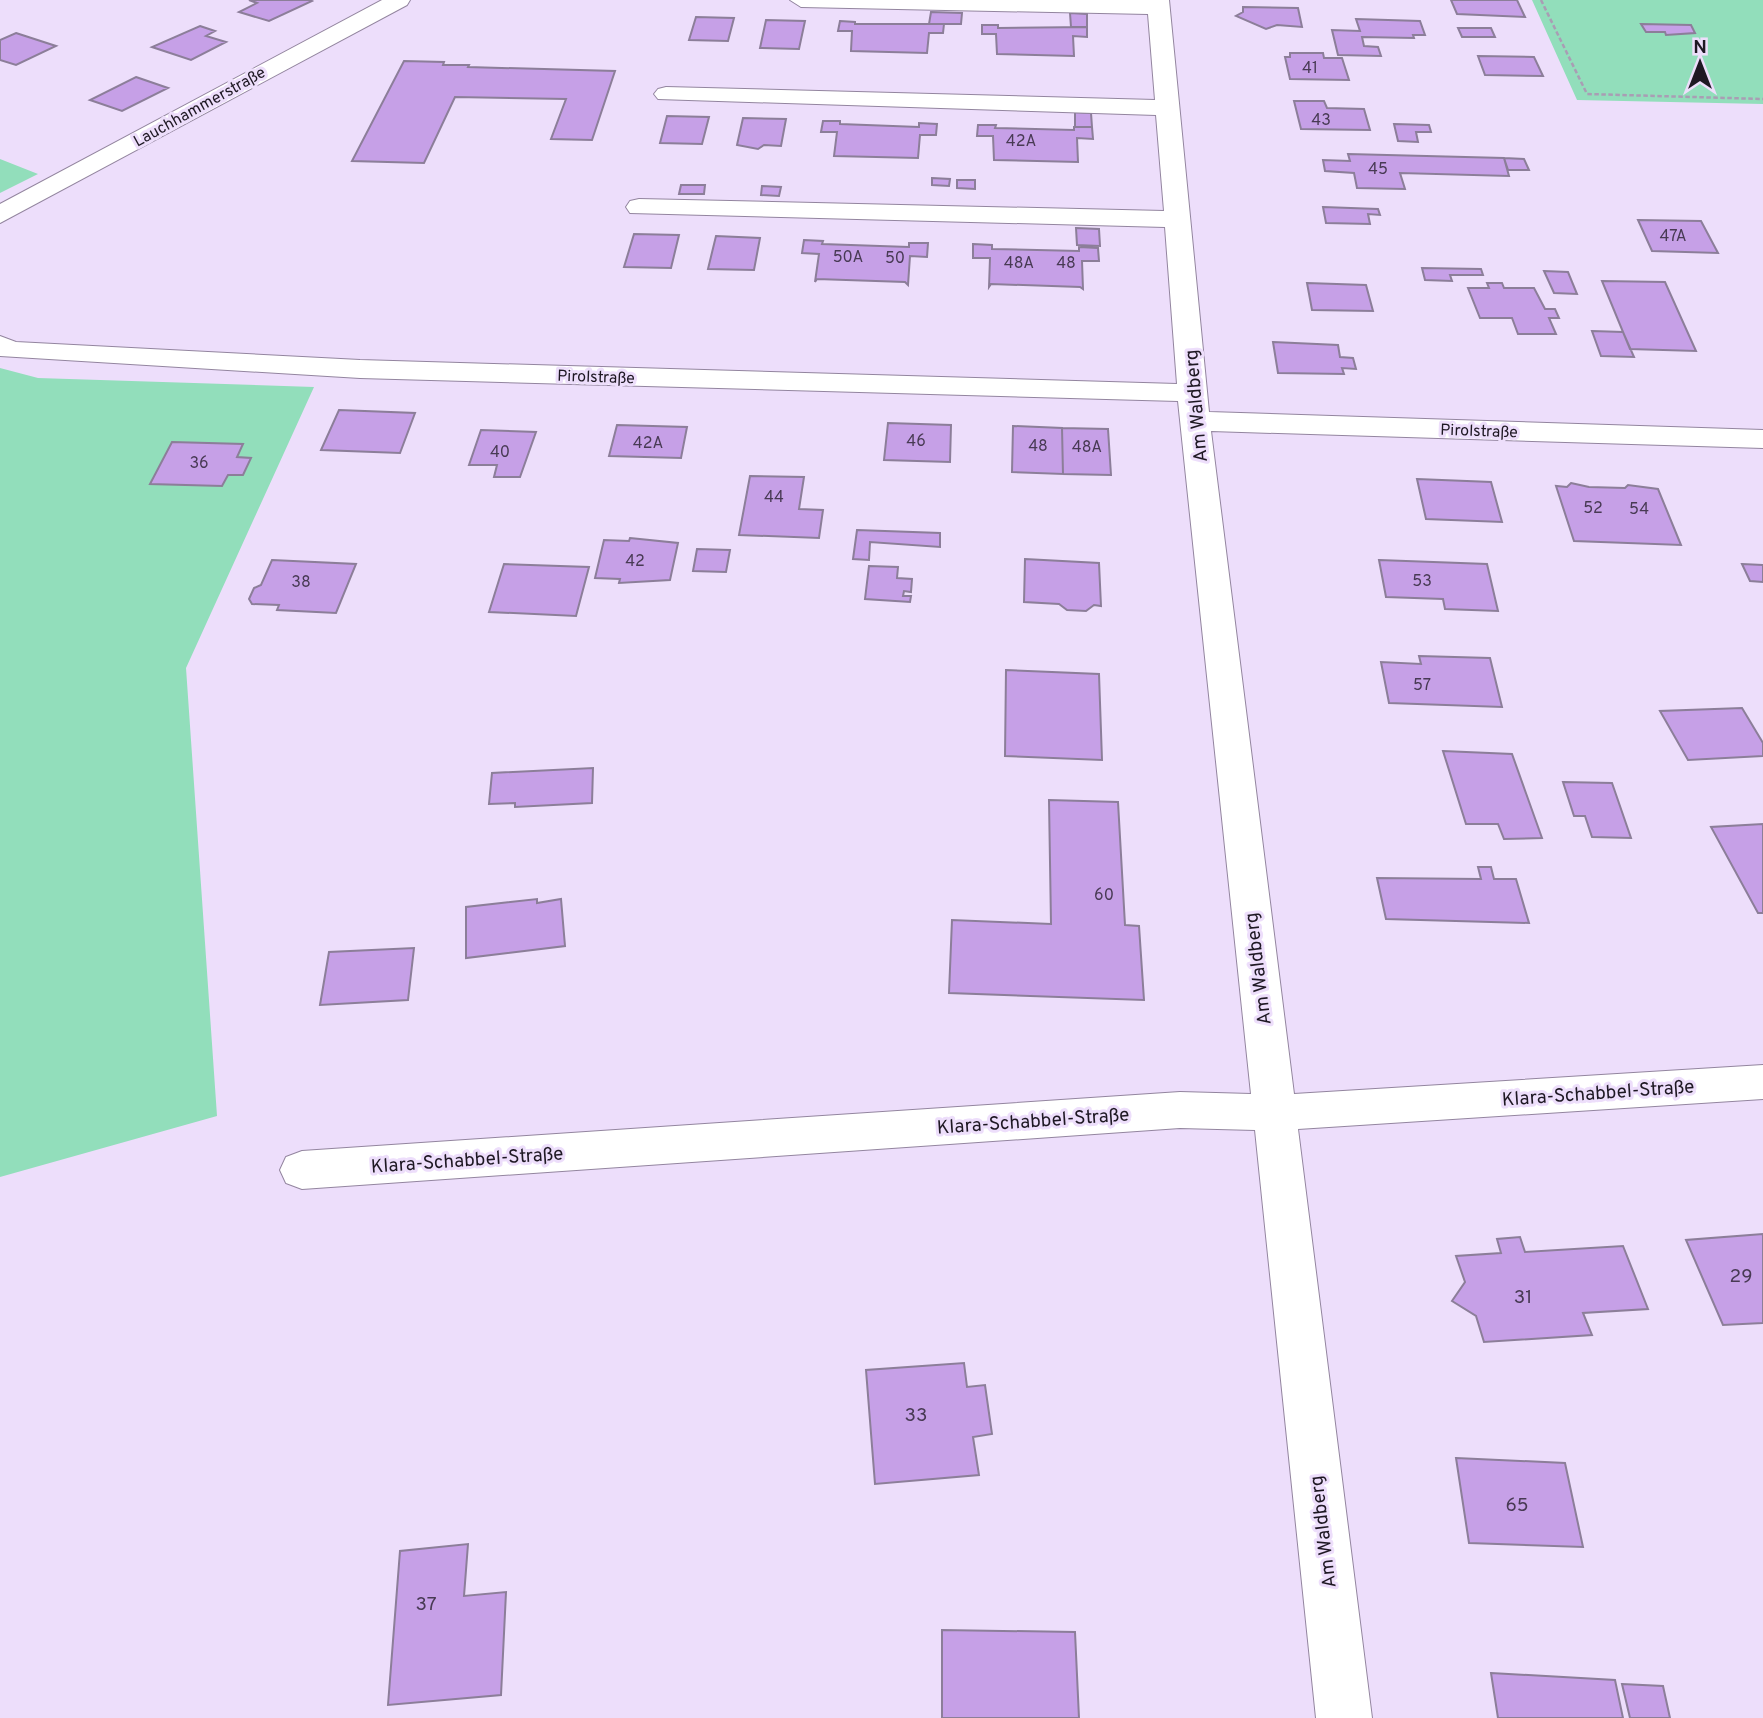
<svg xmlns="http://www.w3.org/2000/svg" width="1763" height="1718" font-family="Overpass,sans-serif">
  <rect width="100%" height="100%" fill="#eddefb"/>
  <path fill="#92debb" d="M1532,0H1763V104L1577,100Z
    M0,159L38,174L0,193Z
    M0,368L38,378L314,387L186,668L217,1116L0,1177Z"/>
  <path fill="#c6a0e7" stroke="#8c7e99" stroke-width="2" d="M249,0H310L312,1L269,21L239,12L257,3Z
    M1451,0H1517L1525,17L1457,14Z
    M1243,7L1298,8L1302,27L1277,25L1266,29L1236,16L1243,12Z
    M931,12L962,13L961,24H929Z
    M1070,13L1087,14V27H1071Z
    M696,17L734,18L728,41L689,40Z
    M1356,19L1420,21L1425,35H1413L1414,38L1362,37L1364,46L1378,47L1381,56L1338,55L1332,30L1360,31Z
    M766,20L805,21L799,49L760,48Z
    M840,21L855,22V24H944L943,33H929L927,53L851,51L852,31H838Z
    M1641,24L1691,25L1695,33L1666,35L1665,32H1646Z
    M982,25H998V28L1087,27V37L1073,36L1074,56L997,54L996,34H982Z
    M200,26L215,31L206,36L226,42L191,60L152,47Z
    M1458,28H1491L1495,37H1462Z
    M16,33L56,46L16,65L0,60V40Z
    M1290,53H1323L1324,58H1342L1349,80L1290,79L1285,57H1290Z
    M1478,56L1534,57L1543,76L1485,75Z
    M404,61L444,62L443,65H469L468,67L615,71L592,140L551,139L566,99L455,97L424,163L352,161Z
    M136,77L168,88L122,111L90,100Z
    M1294,101H1324L1327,108L1364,109L1370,130L1301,129Z
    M1075,112L1091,113L1092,127H1075Z
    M667,116L709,117L702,144L660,143Z
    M743,118L786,119L781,146L764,145L758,149L737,145Z
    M823,121H840V124L919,127V123L937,124L936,135H920L918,158L834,156L837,132H821Z
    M1394,124L1429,125L1431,132H1416L1418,142L1398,141Z
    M978,125H996L995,128L1074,130V127H1092L1093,139L1077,138L1078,162L994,160L993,136H977Z
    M1348,154L1504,158L1509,176L1400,173L1405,189L1357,188L1354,173L1325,171L1323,160L1350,161Z
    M1504,158L1524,159L1529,170H1508Z
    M932,178L950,179L949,186L932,185Z
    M957,180H975V189L957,188Z
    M681,185H705L704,194H679Z
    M762,186L781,187L779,196L761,195Z
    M1323,207L1378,209L1380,215L1368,214L1370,224L1326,223Z
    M1638,220L1701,221L1718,253L1652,251Z
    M1076,228L1099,229L1100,246L1077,245Z
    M634,234L679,235L671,268L624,267Z
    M716,236L760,238L754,270L708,269Z
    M804,240L823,241L822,244L909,247V243H928L927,257L910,256L908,285L905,282L817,279L815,282L819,254L802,253Z
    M973,244L992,245V249L1079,251V247L1098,248L1099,261H1082L1083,289L1080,287L991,284L989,287L990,258H973Z
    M1422,268L1481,269L1483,275H1450L1452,281L1425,280Z
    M1544,271L1568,272L1577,294L1554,293Z
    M1602,281L1665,282L1696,351L1630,349Z
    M1307,283L1366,285L1373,311L1312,310Z
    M1487,283H1502L1504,288H1534L1545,309H1555L1559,318H1549L1556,334H1518L1512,318H1480L1468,288H1489Z
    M1592,331L1623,332L1634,357L1601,356Z
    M1273,342L1338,345L1340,357L1353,358L1356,369L1342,368L1344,374L1278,373Z
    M339,410L415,413L400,453L321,450Z
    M888,423L951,425L950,462L884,460Z
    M617,425L687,427L681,458L609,456Z
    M1013,426L1062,428L1063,474L1012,472Z
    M1062,428L1108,429L1111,475L1063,474Z
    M481,430L536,432L520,477H494L497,465H469Z
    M172,442L243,444L237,457L251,458L243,475H228L222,486L150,484Z
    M750,476L804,477L799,509L823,510L819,538L739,535Z
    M1417,479L1491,482L1502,522L1426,519Z
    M1571,483L1589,487L1625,488L1628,485L1658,489L1681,545L1574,541L1556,486L1567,487Z
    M857,530L940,533V547L870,542L869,560L853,559Z
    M630,538L678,543L670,580L619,583L620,579L595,578L604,540L629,541Z
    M697,549L730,550L726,572L693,571Z
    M1025,559L1099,563L1101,606L1094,605L1086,611L1067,610L1059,604L1024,602Z
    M272,560L356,564L336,613L277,610L279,605L252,604L249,599L254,588L261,585Z
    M1379,560L1487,564L1498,611L1445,609L1443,599L1386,597Z
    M504,564L589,567L576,616L489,612Z
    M1742,564L1763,565V582L1750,581Z
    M869,566L898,567L897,578L912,579L911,592L904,591L903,596H911L910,602L865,599Z
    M1419,656L1490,658L1502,707L1389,703L1381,662L1421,664Z
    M1006,670L1099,674L1102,760L1005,756Z
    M1742,708L1763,743V756L1688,760L1660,711Z
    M1443,751L1512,754L1542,838L1504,839L1498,824H1466Z
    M593,768L592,803L515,807V803L489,804L492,773Z
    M1563,782L1612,783L1631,838L1592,837L1585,816H1574Z
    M1049,800L1118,802L1125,925L1139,926L1144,1000L949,993L952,920L1051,924Z
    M1763,824V913H1758L1711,827Z
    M1478,867H1491L1494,879H1516L1529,923L1386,919L1377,878L1481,879Z
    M537,899V903L561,899L565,946L466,958V907Z
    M414,948L408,1000L320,1005L329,952Z
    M1763,1234V1323L1723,1325L1686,1240Z
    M1520,1237L1525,1252L1623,1246L1648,1309L1583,1313L1592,1335L1484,1342L1476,1316L1452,1301L1465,1282L1456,1256L1501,1253L1497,1239Z
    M964,1363L967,1387L985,1385L992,1434L973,1437L979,1475L875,1484L866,1370Z
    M1456,1458L1565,1463L1583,1547L1469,1543Z
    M468,1544L464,1596L506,1592L501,1695L388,1705L400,1551Z
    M942,1630L1075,1632L1079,1718H942Z
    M1491,1673L1615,1680L1623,1718H1498Z
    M1622,1684L1663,1686L1670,1718H1630Z"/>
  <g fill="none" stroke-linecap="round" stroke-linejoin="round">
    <g stroke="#93859f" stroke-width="2">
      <path id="minor" d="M382,0H410L407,5L0,223V204Z
        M790,0H1169L1209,412L1763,430V448L1211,431L1294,1094L1763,1065V1099L1298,1129L1372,1718H1316L1255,1130L1180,1128L302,1189L286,1183L280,1170L286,1157L302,1151L1180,1092L1251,1094L1178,401L360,378L0,356V336L16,342L360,360L1177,384L1165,227L630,213L626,207L630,201L639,199L1164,211L1156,115L658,99L654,94L658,89L666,87L1155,100L1148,14L801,7Z"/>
    </g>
    <path stroke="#a99db4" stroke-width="2.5" stroke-dasharray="4.5 2.5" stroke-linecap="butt" d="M1541,0L1587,94L1763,99"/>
    <use href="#minor" fill="#fff" fill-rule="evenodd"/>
  </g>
  <g text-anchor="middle" stroke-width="6" stroke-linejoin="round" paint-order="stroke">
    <g font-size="16" fill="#483a54">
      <text x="1310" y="73">41</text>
      <text x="1321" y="125">43</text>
      <text x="1021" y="146">42A</text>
      <text x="1378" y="174">45</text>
      <text x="1673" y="241">47A</text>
      <text x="848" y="262">50A</text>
      <text x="895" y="263">50</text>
      <text x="1019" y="268">48A</text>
      <text x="1066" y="268">48</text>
      <text x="916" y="446">46</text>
      <text x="648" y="448">42A</text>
      <text x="1038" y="451">48</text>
      <text x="1087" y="452">48A</text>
      <text x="500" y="457">40</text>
      <text x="199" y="468">36</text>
      <text x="774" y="502">44</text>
      <text x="1593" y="513">52</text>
      <text x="1639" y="514">54</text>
      <text x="635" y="566">42</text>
      <text x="1422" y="586">53</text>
      <text x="301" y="587">38</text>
      <text x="1422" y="690">57</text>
      <text x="1104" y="900">60</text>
    </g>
    <g font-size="16" fill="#1e1823" stroke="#eddefb">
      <text transform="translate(199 106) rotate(-29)" y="6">Lauchhammerstraße</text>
      <text transform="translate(596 376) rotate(2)" y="6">Pirolstraße</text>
      <text transform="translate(1479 430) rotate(2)" y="6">Pirolstraße</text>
    </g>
    <g font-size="19" fill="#1e1823" stroke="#eddefb">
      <text transform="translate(1195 406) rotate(-95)" y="7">Am Waldberg</text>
      <text transform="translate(1257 969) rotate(-97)" y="7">Am Waldberg</text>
      <text transform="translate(1598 1092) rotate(-4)" y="7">Klara-Schabbel-Straße</text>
      <text transform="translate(1033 1120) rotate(-4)" y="7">Klara-Schabbel-Straße</text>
      <text transform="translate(467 1159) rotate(-4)" y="7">Klara-Schabbel-Straße</text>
      <text transform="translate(1322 1532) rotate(-97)" y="7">Am Waldberg</text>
    </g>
    <g font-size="19" fill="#483a54">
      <text x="1741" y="1282">29</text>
      <text x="1523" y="1303">31</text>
      <text x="916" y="1421">33</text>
      <text x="1517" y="1511">65</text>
      <text x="426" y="1610">37</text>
    </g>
  </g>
  <g transform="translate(1700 63)" stroke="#eddefb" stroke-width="5" paint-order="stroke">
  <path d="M0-5L12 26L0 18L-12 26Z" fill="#1e1823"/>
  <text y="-10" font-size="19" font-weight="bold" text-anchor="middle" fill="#1e1823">N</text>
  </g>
</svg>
